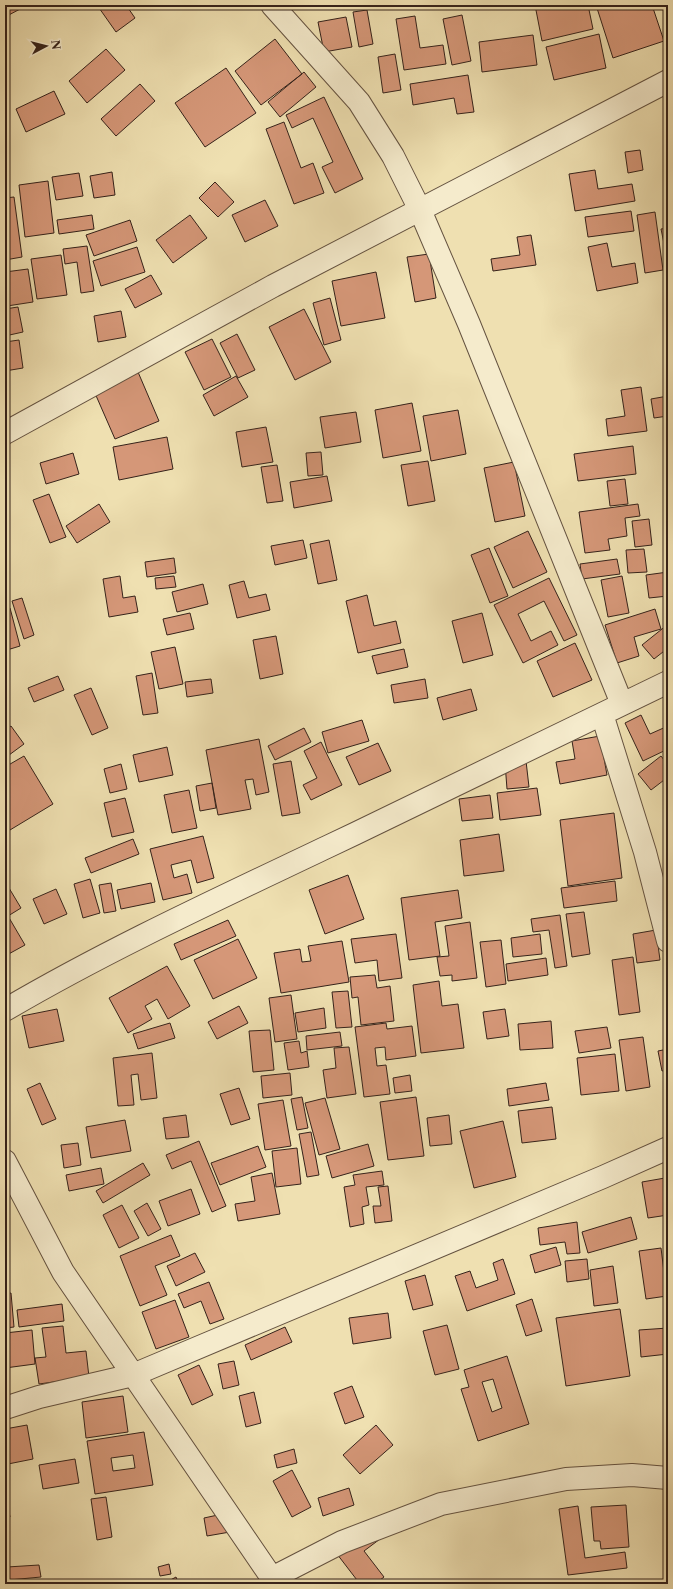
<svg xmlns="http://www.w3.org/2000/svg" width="673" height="1589" font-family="'Libre Caslon Text',serif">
  <rect width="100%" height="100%" fill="#efe0b1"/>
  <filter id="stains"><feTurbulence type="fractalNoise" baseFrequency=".005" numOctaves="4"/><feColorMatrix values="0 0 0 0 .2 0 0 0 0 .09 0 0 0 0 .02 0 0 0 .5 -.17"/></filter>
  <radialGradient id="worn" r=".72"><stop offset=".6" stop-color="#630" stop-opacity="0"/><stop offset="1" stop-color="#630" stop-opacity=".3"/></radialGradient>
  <path fill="#d59778" stroke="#35221a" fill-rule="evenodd" d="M5,5H20L22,8L5,17Z
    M97,5H126L135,18L116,32Z
    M535,5H588L593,29L542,41Z
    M596,5H652L664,41L613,58Z
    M367,10L373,44L359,47L353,12Z
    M462,15L471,61L452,65L443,19Z
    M415,16L420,48L443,45L446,64L404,70L396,19Z
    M346,17L352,47L324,52L318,22Z
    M599,34L606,68L554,80L546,47Z
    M533,35L537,65L482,72L479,42Z
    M275,39L302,74L261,105L235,71Z
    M106,49L125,70L87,103L69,81Z
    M395,54L401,90L383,93L378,57Z
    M226,68L256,113L205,147L175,103Z
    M304,72L316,87L280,117L268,102Z
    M468,75L474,112L457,114L454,98L413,105L410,84Z
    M140,84L155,101L116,136L101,119Z
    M54,91L65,114L26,132L16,109Z
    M324,97L363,179L335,193L322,167L333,162L313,118L292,128L286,115Z
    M284,122L301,168L313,163L324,193L294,204L266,129Z
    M640,150L643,170L628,173L625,152Z
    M595,170L598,189L632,184L635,201L575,211L569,174Z
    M112,172L115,195L94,198L90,176Z
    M79,173L83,196L56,200L52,177Z
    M48,181L54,233L25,237L19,185Z
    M215,182L234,202L218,217L199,198Z
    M14,197L22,257L5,260V198Z
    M265,200L278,226L245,242L232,215Z
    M631,211L634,231L588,237L585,217Z
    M655,212L663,270L645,273L637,215Z
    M92,215L94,229L59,234L57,220Z
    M190,215L207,238L173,263L156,240Z
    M130,220L137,241L94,256L86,235Z
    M668,228V263L661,229Z
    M531,235L536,265L493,271L491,259L520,255L517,237Z
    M607,243L612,267L635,263L638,283L597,291L588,247Z
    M87,246L94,291L81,293L77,262L65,264L63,249Z
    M137,247L145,272L101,286L93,261Z
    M429,254L436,298L415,302L407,257Z
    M61,255L67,295L37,299L31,259Z
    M28,269L33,302L7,306L5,272Z
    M376,272L385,318L341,326L332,281Z
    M151,275L162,294L135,308L125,289Z
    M330,298L341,340L324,345L313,303Z
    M18,307L23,332L5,336V309Z
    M304,309L331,362L295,380L269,327Z
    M121,311L126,337L98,342L94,316Z
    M237,334L255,370L238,378L220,343Z
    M212,339L231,377L204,390L185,352Z
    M19,340L23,368L5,371V342Z
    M138,372L159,421L115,439L94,391Z
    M236,376L248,397L214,416L203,395Z
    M641,387L647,431L608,436L606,419L625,416L621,390Z
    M668,396V416L654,418L651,399Z
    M412,403L421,451L383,458L375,410Z
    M458,410L466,454L431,461L423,416Z
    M356,412L361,442L325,448L320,417Z
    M266,427L273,462L242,467L236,432Z
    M167,437L173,469L119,480L113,447Z
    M633,446L636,474L578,481L574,454Z
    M321,452L323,475L308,476L306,453Z
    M73,453L79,474L46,484L40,463Z
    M428,461L435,501L408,506L401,465Z
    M514,462L525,516L495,522L484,468Z
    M277,465L283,501L267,503L261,467Z
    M327,476L332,501L294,508L290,482Z
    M625,479L628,504L610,506L607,481Z
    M49,494L66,537L50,543L33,500Z
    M99,504L110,522L77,543L66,526Z
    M638,504L640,516L625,518L627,536L608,539L610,550L585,553L579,512Z
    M649,519L652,545L635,547L632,521Z
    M528,531L547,572L513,588L494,547Z
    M303,540L307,558L275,565L271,546Z
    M329,540L337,580L318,584L310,544Z
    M489,548L508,596L490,603L471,555Z
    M644,549L647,572L628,573L626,550Z
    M174,558L176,573L147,577L145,562Z
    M617,559L620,574L582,579L580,564Z
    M668,572V596L649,598L646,575Z
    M120,576L123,598L135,596L138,612L109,617L103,579Z
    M174,576L176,587L156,589L155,578Z
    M622,576L629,613L608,617L601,580Z
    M549,578L577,635L564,641L544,601L518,614L531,641L551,631L558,645L523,663L494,605Z
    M244,581L249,598L266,594L270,610L237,618L229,585Z
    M203,584L208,604L177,612L172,592Z
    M367,595L374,626L396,621L401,643L358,653L346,601Z
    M22,598L34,635L24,639L12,601Z
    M10,608L20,646L7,650L5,643V610Z
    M655,609L661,629L634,637L639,656L617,663L605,625Z
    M190,613L194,629L167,635L163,619Z
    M482,613L493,655L463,663L452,621Z
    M667,625L668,648L654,659L642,645Z
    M276,636L283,674L260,679L253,640Z
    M575,643L592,680L553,697L537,661Z
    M175,647L183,684L159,689L151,652Z
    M404,649L408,667L377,674L372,656Z
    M152,673L158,713L143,715L136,676Z
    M58,676L64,690L34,702L28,688Z
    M211,679L213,693L187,697L185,682Z
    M425,679L428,698L394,703L391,685Z
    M91,688L108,728L92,735L74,695Z
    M471,689L477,710L443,720L437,698Z
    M641,715L650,734L668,726V749L643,761L625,723Z
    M362,720L369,741L328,753L322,732Z
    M11,726L24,744L5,758V730Z
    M304,728L311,742L275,760L268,746Z
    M600,736L607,775L560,784L556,762L575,759L572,741Z
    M259,739L269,792L256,795L253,779L245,780L251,809L218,815L206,750Z
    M321,742L342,785L311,800L303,785L317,778L304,751Z
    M378,743L391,771L359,785L346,757Z
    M167,747L173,775L139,782L133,755Z
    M24,756L53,804L5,833V767Z
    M661,756L668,765V777L651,790L638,774Z
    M291,761L300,813L282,816L273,764Z
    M526,761L529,787L507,789L505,763Z
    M121,764L127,789L110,793L104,769Z
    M212,783L216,808L200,811L196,786Z
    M537,788L541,815L500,820L497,793Z
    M189,790L197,828L172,833L164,795Z
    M490,795L493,818L462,821L459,799Z
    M125,798L134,832L112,837L104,803Z
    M614,813L622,878L568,886L560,820Z
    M499,834L504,871L464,876L460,840Z
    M203,836L214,878L197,883L191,860L171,865L174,878L187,874L192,893L163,900L150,849Z
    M133,839L139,854L91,873L85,858Z
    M348,875L364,919L325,934L309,890Z
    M90,879L100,913L83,918L74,884Z
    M615,881L617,901L564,908L561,888Z
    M111,883L116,911L104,913L99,885Z
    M151,883L155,902L121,909L117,890Z
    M9,888L21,908L8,916L25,945L5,956V891Z
    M56,889L67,914L44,924L33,899Z
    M458,890L462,918L435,922L440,956L409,960L401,898Z
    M584,912L590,954L572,957L566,914Z
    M560,915L567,966L555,968L549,930L533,932L531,919Z
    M228,920L236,936L181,960L174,944Z
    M470,922L477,978L452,981V975L440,976L437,957L449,956L445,926Z
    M656,930L660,960L637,963L633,934Z
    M396,934L402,978L379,981L377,960L355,963L351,939Z
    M540,934L542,954L513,957L511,938Z
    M238,939L257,978L213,999L194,960Z
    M501,940L506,984L486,987L480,942Z
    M342,941L349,982L281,993L274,953L300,949L302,962L311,961L308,946Z
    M633,957L640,1012L619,1015L612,960Z
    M546,958L548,975L508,981L506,964Z
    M167,966L190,1006L168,1019L157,999L145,1006L152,1019L128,1033L109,998Z
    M375,975L377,988L390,986L394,1021L361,1025L358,997L352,998L350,977Z
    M439,981L442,1006L458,1004L464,1048L421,1053L413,985Z
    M348,991L352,1027L336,1028L332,992Z
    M291,995L297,1039L275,1042L269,998Z
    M239,1006L248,1023L217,1039L208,1022Z
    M324,1008L326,1028L298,1032L295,1013Z
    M57,1009L64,1041L29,1048L22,1016Z
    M505,1009L509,1036L487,1039L483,1012Z
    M551,1021L553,1048L520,1050L518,1024Z
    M170,1023L175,1038L138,1049L133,1034Z
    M386,1023L387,1029L412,1026L416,1056L386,1060L385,1047L375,1048L377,1066L386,1065L390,1094L364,1097L355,1027Z
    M607,1027L611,1048L579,1053L575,1031Z
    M270,1030L274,1070L253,1072L249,1031Z
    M340,1032L342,1046L307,1050L306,1036Z
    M643,1037L650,1087L626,1091L619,1040Z
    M299,1041L301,1053L307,1051L309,1067L288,1070L284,1043Z
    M349,1047L356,1094L327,1098L323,1070L336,1068L334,1048Z
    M668,1049V1070L662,1071L658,1051Z
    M152,1053L157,1098L141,1100L138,1074L131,1075L134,1105L118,1106L113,1058Z
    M615,1054L619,1091L581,1095L577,1058Z
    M290,1073L292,1095L263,1098L261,1076Z
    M410,1075L412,1091L395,1093L393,1078Z
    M40,1083L56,1119L42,1125L27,1089Z
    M546,1083L549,1100L509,1106L507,1089Z
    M239,1088L250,1119L231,1125L220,1094Z
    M302,1097L308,1128L297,1130L291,1099Z
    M416,1097L424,1156L388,1160L380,1102Z
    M325,1098L340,1149L319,1155L305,1103Z
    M283,1100L291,1146L265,1150L258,1104Z
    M552,1107L556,1139L522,1143L518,1111Z
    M186,1115L189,1137L166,1139L163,1118Z
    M449,1115L452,1144L430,1146L427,1118Z
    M125,1120L131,1151L91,1158L86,1127Z
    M503,1121L516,1177L474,1188L460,1131Z
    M311,1132L319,1175L307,1177L299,1134Z
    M199,1141L226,1206L212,1212L191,1161L172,1169L166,1155Z
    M78,1143L81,1165L64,1168L61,1145Z
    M368,1144L374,1166L332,1178L326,1156Z
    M258,1146L266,1167L220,1185L211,1163Z
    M297,1148L301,1184L276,1187L272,1151Z
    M143,1163L150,1175L103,1203L96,1191Z
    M101,1168L104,1184L69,1191L66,1175Z
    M382,1171L384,1185L366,1187L369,1205L362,1207L364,1224L350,1227L344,1187L355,1185L353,1175Z
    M272,1173L280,1214L238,1221L235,1204L255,1201L251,1177Z
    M665,1178L668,1192V1215L648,1218L642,1182Z
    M388,1186L392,1221L375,1223L373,1206H381L378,1187Z
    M191,1189L200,1214L168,1226L159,1201Z
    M147,1203L161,1229L148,1236L134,1211Z
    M122,1205L139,1238L119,1248L103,1215Z
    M631,1217L637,1239L588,1253L582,1232Z
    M577,1222L580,1253L567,1254L565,1242L540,1245L538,1228Z
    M171,1235L180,1256L155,1266L167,1295L140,1306L120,1256Z
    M556,1247L561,1265L535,1273L530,1255Z
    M661,1248L667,1296L646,1299L639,1251Z
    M195,1253L205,1272L176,1286L167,1266Z
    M503,1259L515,1294L467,1311L455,1276L470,1271L476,1288L498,1280L493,1263Z
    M587,1259L589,1279L567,1282L565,1261Z
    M613,1266L618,1303L594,1306L590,1270Z
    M425,1275L433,1305L413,1310L405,1281Z
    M209,1282L224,1319L210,1324L201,1301L184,1308L178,1294Z
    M11,1293L14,1327L5,1328V1294Z
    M532,1299L542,1331L526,1336L516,1305Z
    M175,1300L189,1337L156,1349L142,1312Z
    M62,1304L64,1321L19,1327L17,1310Z
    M620,1309L630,1376L566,1386L556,1318Z
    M388,1313L391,1338L353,1344L349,1318Z
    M447,1325L459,1369L435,1375L423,1331Z
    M63,1326L66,1353L86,1351L89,1377L39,1384L35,1358L46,1357L42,1328Z
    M285,1327L292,1342L251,1360L245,1345Z
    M668,1328V1354L641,1357L639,1330Z
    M32,1330L35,1364L5,1368V1333Z
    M507,1356L529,1424L478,1441L461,1389L469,1387L464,1370ZM493,1379L502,1408L492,1412L482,1382Z
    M234,1361L239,1385L223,1389L218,1364Z
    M199,1365L213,1395L192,1405L178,1375Z
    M352,1386L364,1417L345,1424L334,1393Z
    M254,1392L261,1423L246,1427L239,1396Z
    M123,1396L128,1432L86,1438L82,1402Z
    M27,1425L33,1459L8,1464L5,1449V1429Z
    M376,1425L393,1445L360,1474L343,1455Z
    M144,1432L153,1485L95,1494L87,1441ZM133,1455L135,1468L113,1471L111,1458Z
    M294,1449L297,1463L277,1468L274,1455Z
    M75,1459L79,1483L43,1489L39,1465Z
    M292,1470L311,1507L292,1517L273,1481Z
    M349,1488L354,1505L323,1516L318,1498Z
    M5,1490L10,1517L5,1518Z
    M106,1497L112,1537L97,1540L91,1499Z
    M626,1505L629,1547L601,1549L600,1541H594L591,1507Z
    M578,1506L585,1558L625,1552L627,1568L568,1575L559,1509Z
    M227,1513L230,1532L207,1536L204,1518Z
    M392,1530L364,1551L384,1577L375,1584H360L337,1554Z
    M169,1564L171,1574L160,1576L158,1567Z
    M39,1565L41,1577L9,1580L7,1567Z
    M176,1577L179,1584H163Z"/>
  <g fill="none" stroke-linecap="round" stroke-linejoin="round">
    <g stroke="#645240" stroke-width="24">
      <path id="minor" d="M272,5L359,102L393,156L420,210L469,324L622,704
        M5,433L273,286L668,81
        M602,714L645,852L668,941
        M5,1010C109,949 218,899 327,847C441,793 554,737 668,682
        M5,1161L63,1272L276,1584
        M5,1408L39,1397L133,1375L603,1177L668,1148
        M272,1578L342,1542L441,1504L566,1479L632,1475L668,1478"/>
    </g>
    <use href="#minor" stroke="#f5ebcc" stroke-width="22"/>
  </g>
  <rect width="673" height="1589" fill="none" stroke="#efe0b1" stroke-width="20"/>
  <rect x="6" y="6" width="661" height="1577" fill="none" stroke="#35221a" stroke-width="2"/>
  <rect x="10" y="10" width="653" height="1569" fill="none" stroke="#35221a"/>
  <g transform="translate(46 46) rotate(83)" stroke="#f5ebcc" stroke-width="3" paint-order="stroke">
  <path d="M0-3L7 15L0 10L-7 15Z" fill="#35221a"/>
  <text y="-6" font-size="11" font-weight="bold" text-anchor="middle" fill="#35221a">N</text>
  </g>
  <rect width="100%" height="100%" filter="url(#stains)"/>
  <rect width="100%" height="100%" fill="url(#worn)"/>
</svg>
